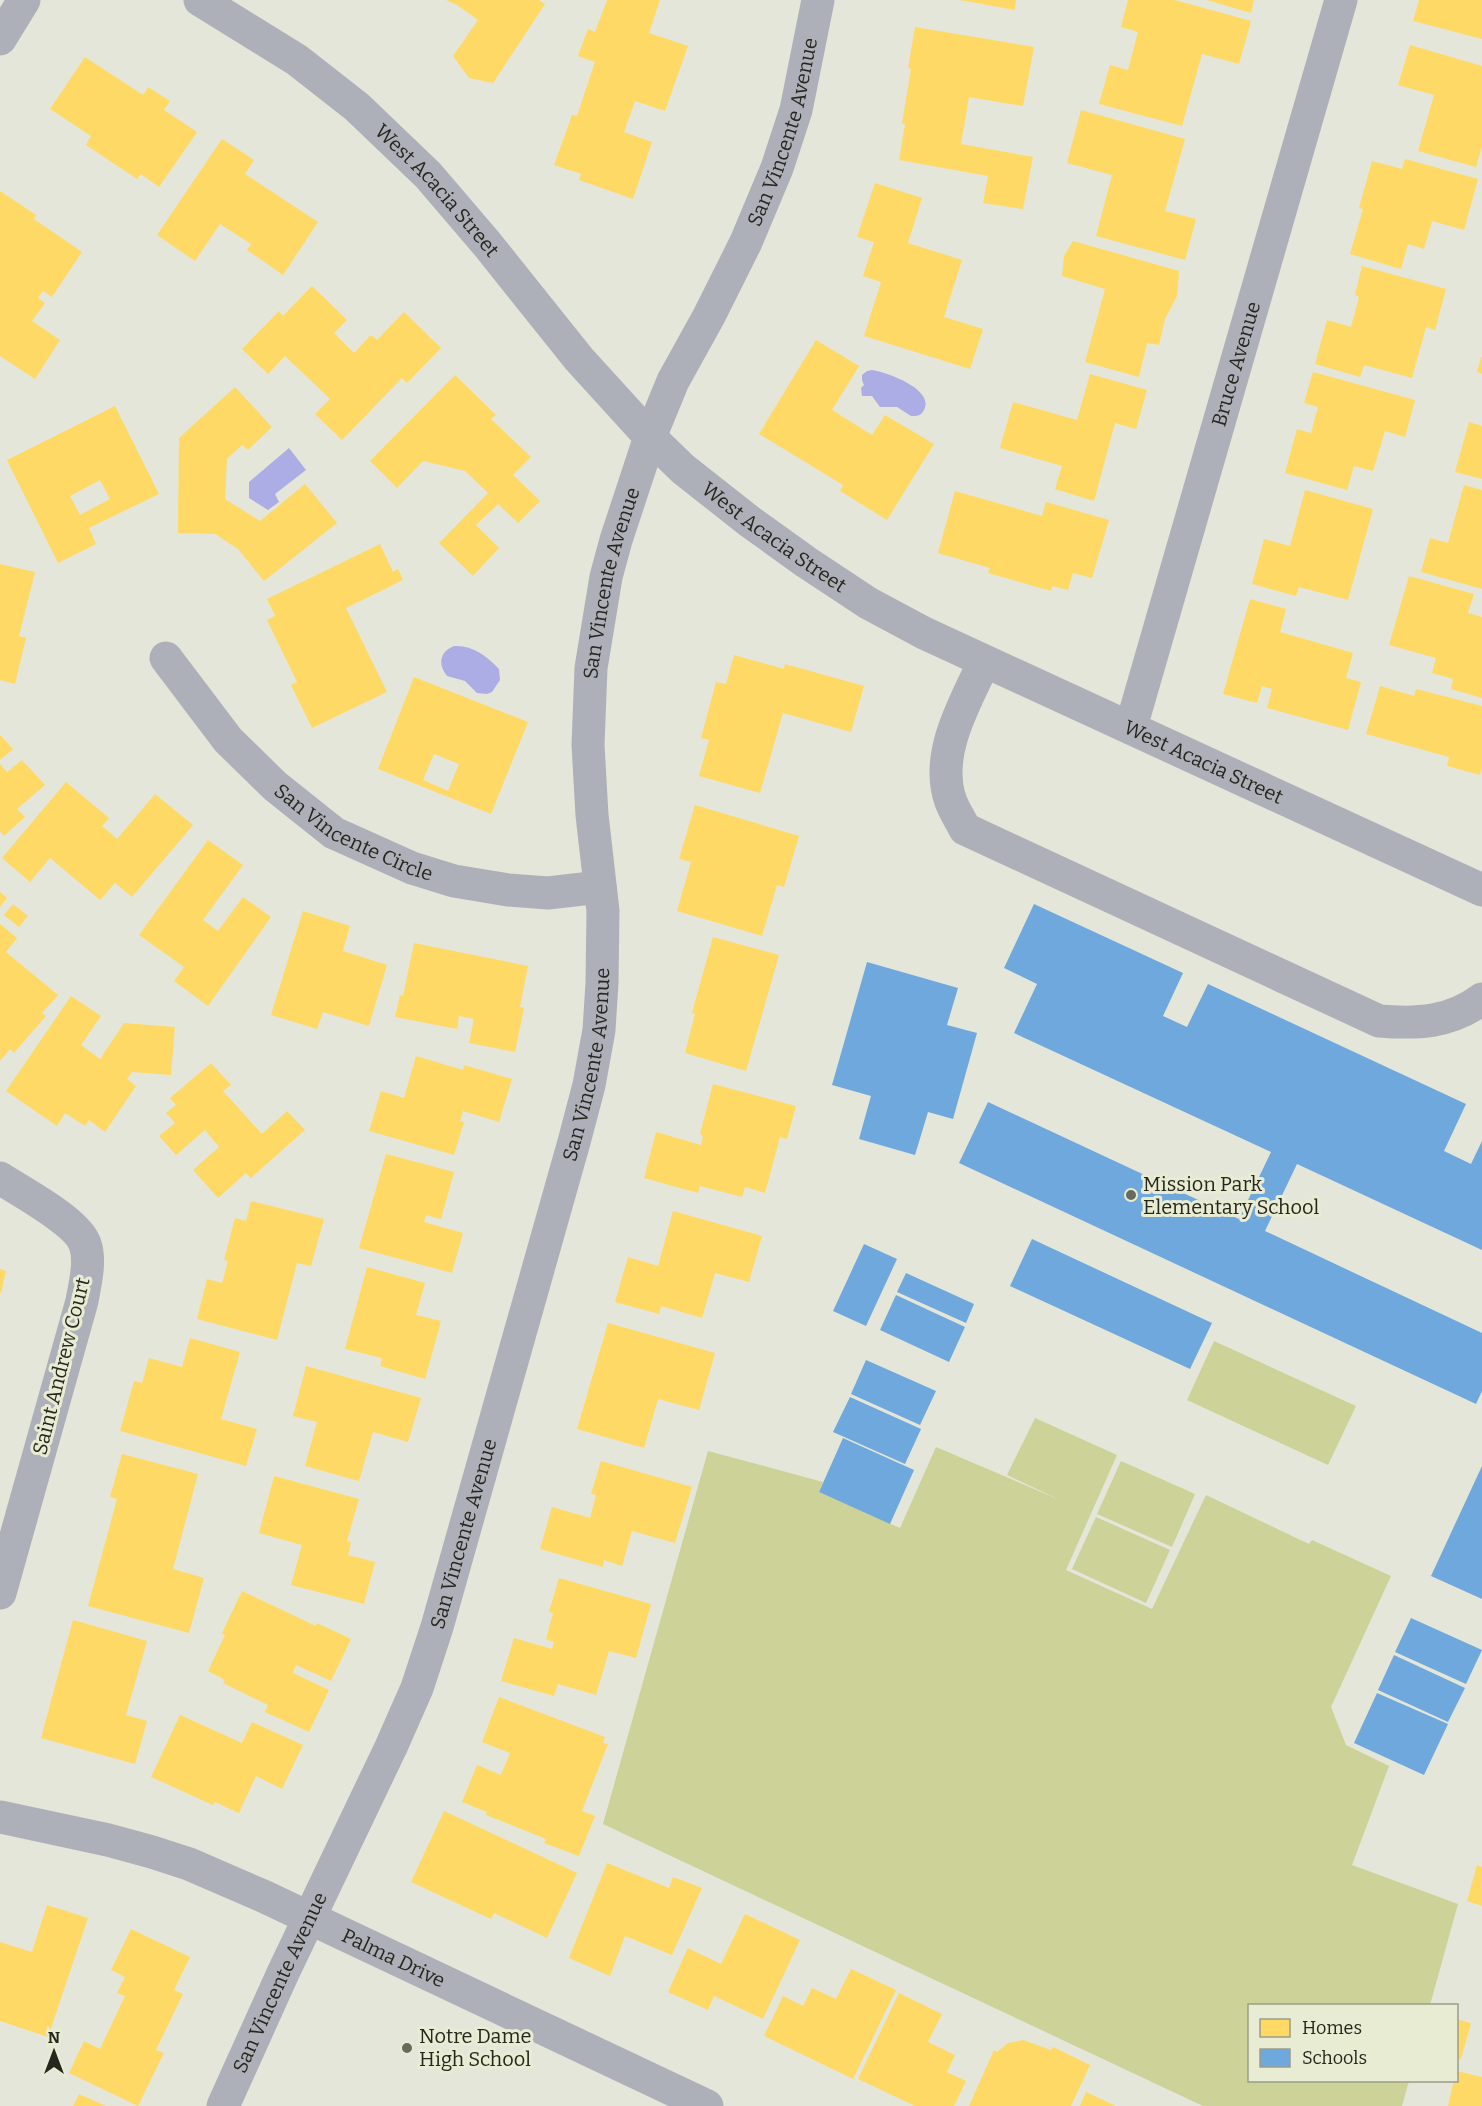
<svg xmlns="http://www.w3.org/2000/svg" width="1482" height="2106" font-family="Bitter,serif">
  <rect width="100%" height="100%" fill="#e4e6d9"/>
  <path fill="#ccd298" d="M1214,1341L1356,1406L1328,1465L1187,1400Z
    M1035,1418L1117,1455L1066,1570L1152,1609L1206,1495L1309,1544L1312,1540L1391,1576L1331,1707L1346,1745L1389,1766L1352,1865L1458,1904L1430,2005L1250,2006V2080L1409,2081L1402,2106H1203L603,1824L708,1451L823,1482L819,1492L900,1528L936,1447L1060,1500L1007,1475Z
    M1121,1461L1195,1494L1172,1547L1097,1514Z
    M1096,1517L1170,1550L1146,1603L1072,1569Z"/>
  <path fill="#abade4" d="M872,370C886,372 935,389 924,410C921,416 917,416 911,416L897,407H880L872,396H862L861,388L864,385L862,380V375L867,371Z
    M289,448L306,470L275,494L279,502L268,510L249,498V482Z
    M454,646C472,645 487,656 499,669L500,680L492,692L487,694L477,693L465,681L447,676C438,665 439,652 454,646Z"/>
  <path fill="#ffd966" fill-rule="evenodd" d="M446,0H539L545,4L493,83L469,78L453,56L478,20L457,5Z
    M607,0H660L649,33L688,46L665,111L635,101L624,132L652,142L633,199L579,180L581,174L554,165L572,115L577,116L595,62L578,56L588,29L595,32Z
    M960,0H1016L1015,10Z
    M1128,0H1175L1251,21L1239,64L1202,54L1182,126L1099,104L1110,65L1128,70L1138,32L1121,27Z
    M1207,0H1254L1251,13Z
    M1419,0H1482V39L1413,21Z
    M915,27L1034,47L1023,106L969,97L961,144L1033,157L1023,209L983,203L988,176L899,160L905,124L902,123L911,69L908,68Z
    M1410,45L1482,66V146L1476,167L1418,151L1434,95L1398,85Z
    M85,57L143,95L148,87L170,101L164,110L197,132L159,187L141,174L137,179L86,145L91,136L50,109Z
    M1081,110L1185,139L1165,211L1196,219L1185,260L1096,236L1112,175L1067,163Z
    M222,139L254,160L245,174L318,222L283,275L247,250L251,244L220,224L195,261L157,235Z
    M1405,159L1478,179L1464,230L1432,221L1424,249L1408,244L1401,269L1350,254L1363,209L1359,208L1372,161L1402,169Z
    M875,183L922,198L908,243L962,260L944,317L983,329L970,369L864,336L881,282L863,276L874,242L857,237Z
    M0,191L36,215L34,219L82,252L52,297L43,291L38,298L45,303L32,321L60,340L35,379L0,356Z
    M1073,241L1179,271L1177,296L1165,319L1159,345L1147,343L1139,377L1085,362L1105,289L1062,276L1064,256Z
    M1362,266L1446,289L1435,330L1426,327L1412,378L1364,365L1360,377L1315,364L1327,320L1351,327L1359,297L1355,295Z
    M312,286L347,320L334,333L354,353L371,335L377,340L404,312L441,348L407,383L402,378L342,440L315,414L330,399L285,356L268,374L242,349L279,311L283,316Z
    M816,340L859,366L832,410L872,435L885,415L934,444L887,520L840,491L843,485L759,434Z
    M1481,357H1482V374L1477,372Z
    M1313,372L1415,400L1405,437L1385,431L1373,471L1354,466L1347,490L1285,473L1297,429L1311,433L1318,407L1304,403Z
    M1090,374L1147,390L1136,429L1115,423L1094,501L1055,489L1062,466L1000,448L1013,402L1077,420Z
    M455,375L496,415L491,419L531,457L513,475L540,501L518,523L498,504L476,525L499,548L473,576L439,543L488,493L465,471L423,461L397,488L370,461Z
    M235,387L272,427L248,450L242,445L227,459L225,499L260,521L305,484L337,523L264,581L238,549L215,534L178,533L179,438Z
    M115,406L159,494L89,528L96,544L58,563L7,460ZM100,480L110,499L80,515L70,496Z
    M1469,422L1482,426V479L1455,472Z
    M1464,485L1482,490V589L1421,572L1430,538L1448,543Z
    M1305,490L1373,509L1348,600L1299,587L1296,596L1252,584L1264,539L1290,546Z
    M955,491L1042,516L1046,502L1109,520L1092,578L1073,573L1068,590L1052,586L1051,591L988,573L990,568L938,553Z
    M380,544L393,572L398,569L403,580L346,608L387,692L312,728L291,685L297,682L267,620L275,616L267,599Z
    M0,564L35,572L19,636L26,638L15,684L0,680Z
    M1409,576L1474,594L1468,613L1482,617V698L1451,689L1453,679L1432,673L1436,658L1389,645Z
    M1250,599L1286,609L1280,632L1353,653L1346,678L1361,682L1348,730L1267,708L1272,689L1262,686L1257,703L1223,694Z
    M734,655L784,669L785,664L864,686L851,732L783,713L760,793L699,776L709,740L701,738L716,682L726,684Z
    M414,677L528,722L491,814L378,769ZM434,754L459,764L448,791L423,780Z
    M1380,686L1414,696L1416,689L1482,706V767L1480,775L1447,766L1449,757L1366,734Z
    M0,735L13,749L0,760Z
    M22,760L45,785L17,809L25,817L4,836L0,831V764L7,772Z
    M66,782L109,818L102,826L117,839L155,794L193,825L132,897L115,883L100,900L50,858L30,882L2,858Z
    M695,805L799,836L784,887L777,885L762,936L677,911L691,862L679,859Z
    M208,840L243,865L203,920L218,931L243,897L271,917L208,1006L174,981L184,967L139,935Z
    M0,892L7,898L0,907Z
    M13,904L28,916L19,927L4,915Z
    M303,911L350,926L343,951L387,965L369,1026L323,1012L317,1029L271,1015Z
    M0,924L17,938L6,952L58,995L42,1013L46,1016L14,1053L10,1049L0,1061Z
    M713,937L779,955L746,1071L685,1053L695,1014L692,1013Z
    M414,943L528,966L520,1007L524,1008L515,1052L469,1043L474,1019L459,1016L457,1029L395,1017L400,995L403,996Z
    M71,996L101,1016L81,1045L100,1059L124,1023L175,1027L171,1075L132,1072L127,1079L136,1086L105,1132L89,1120L85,1126L65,1113L57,1126L6,1091Z
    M416,1056L463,1070L464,1065L512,1079L499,1122L463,1111L460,1121L464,1122L454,1155L369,1131L381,1091L404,1098Z
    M211,1063L231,1085L223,1091L262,1134L287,1111L305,1130L251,1178L246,1173L218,1198L193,1170L219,1147L205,1130L176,1155L159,1136L175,1123L166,1113L176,1105L170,1098Z
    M713,1084L796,1106L787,1139L780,1137L765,1193L745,1187L742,1197L700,1186L698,1193L644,1178L656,1132L701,1145L703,1136L700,1134Z
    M386,1154L454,1172L441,1219L426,1215L424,1222L463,1233L452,1273L359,1248Z
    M251,1201L324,1219L311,1266L297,1263L277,1340L197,1319L207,1279L222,1283L228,1261L224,1260L235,1218L246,1221Z
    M673,1211L762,1236L749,1282L715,1273L702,1318L661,1306L659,1314L615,1302L628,1257L658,1266Z
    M367,1267L425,1283L416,1315L441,1321L425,1379L380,1366L382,1358L345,1349Z
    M0,1269L6,1271L1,1293H0Z
    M608,1323L715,1353L699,1410L658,1399L644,1448L577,1429Z
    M190,1338L240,1352L221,1419L257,1429L246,1466L120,1431L134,1381L142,1383L149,1358L182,1367Z
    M306,1366L421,1398L408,1442L373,1432L359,1481L305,1466L317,1422L293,1416Z
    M122,1454L198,1474L173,1569L204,1578L189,1633L88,1606L117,1499L110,1497Z
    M601,1461L692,1487L675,1543L632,1531L622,1566L604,1560L603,1567L540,1549L552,1507L590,1518L596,1495L591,1494Z
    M274,1476L359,1499L347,1541L351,1542L348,1555L375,1562L364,1604L291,1585L302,1545L259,1533Z
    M559,1578L651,1604L636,1658L609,1651L596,1695L558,1684L554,1696L501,1681L514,1638L552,1649L554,1642L546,1639L553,1613L549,1612Z
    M242,1591L316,1626L317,1623L351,1639L331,1681L296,1665L293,1673L329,1690L309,1732L265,1712L268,1705L223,1683L225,1680L208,1671L225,1635L222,1633Z
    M73,1620L147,1641L126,1715L147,1721L135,1764L41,1738Z
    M499,1697L605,1737L603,1743L608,1744L582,1811L595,1816L579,1856L544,1843L546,1839L486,1815L487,1812L462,1802L477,1765L501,1775L510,1753L482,1742Z
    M180,1715L242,1743L252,1722L303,1745L282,1789L256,1776L239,1813L215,1802L213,1805L151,1777Z
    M444,1811L577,1873L547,1938L494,1913L491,1919L411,1882Z
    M607,1863L669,1888L673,1877L702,1888L672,1955L625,1936L610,1976L569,1958Z
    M1477,1865L1482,1867V1906L1467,1901Z
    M47,1905L88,1918L48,2037L0,2021V1942L32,1952Z
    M745,1914L800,1940L763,2019L714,1996L708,2010L668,1992L688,1948L721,1964Z
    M131,1929L190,1957L174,1990L183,1994L156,2050L164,2053L138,2106L69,2073L84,2041L100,2049L125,1996L117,1993L125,1977L111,1970Z
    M851,1969L896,1990L853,2079L764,2036L783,1996L803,2006L812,1988L836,1999Z
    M899,1993L942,2014L928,2042L955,2055L947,2072L966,2081L954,2106H915L858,2079Z
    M1456,2019L1471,2023L1461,2059L1456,2058Z
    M1023,2040L1051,2050L1053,2047L1090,2065L1071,2106H969L994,2050L997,2052L1008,2043Z
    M1457,2071L1482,2077V2106H1448L1454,2080H1456Z
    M1086,2092L1116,2106H1080Z
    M79,2094L106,2106H73Z"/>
  <path fill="#6fa8dc" d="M1034,904L1183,973L1163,1016L1187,1027L1208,984L1466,1104L1444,1151L1471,1164L1482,1141V1250L1297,1164L1265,1231L1482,1333V1391L1476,1404L959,1163L988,1102L1239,1219L1271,1152L1014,1033L1037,984L1004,968Z
    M867,962L958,988L947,1025L977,1033L953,1119L928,1112L915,1155L859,1139L871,1096L832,1085Z
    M1032,1239L1212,1323L1190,1369L1010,1286Z
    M864,1244L897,1259L866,1326L833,1311Z
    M906,1273L974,1304L966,1323L897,1292Z
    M896,1295L965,1327L949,1362L880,1330Z
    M866,1360L936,1391L920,1425L851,1394Z
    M850,1397L921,1429L905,1464L833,1432Z
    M843,1438L914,1470L890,1524L819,1492Z
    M1482,1466V1599L1431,1576Z
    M1411,1618L1482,1650L1466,1684L1395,1652Z
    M1394,1655L1465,1688L1448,1722L1378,1690Z
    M1377,1693L1448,1724L1424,1775L1354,1743Z"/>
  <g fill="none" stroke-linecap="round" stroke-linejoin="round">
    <g stroke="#aeb0b9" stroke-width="33">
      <path id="s1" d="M200,0L297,60L357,107L428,175L487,244L579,359L650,437L683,469L749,521L806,562L868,603L924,633L1482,890"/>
      <path d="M0,39L24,0"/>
      <path id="s2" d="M166,658L228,740L275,786L334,833L412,868L454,881L508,890L548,893L600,887"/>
      <path d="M984,662C965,703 935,753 950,799C953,809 960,819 965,829L1379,1021C1417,1024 1450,1023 1482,999"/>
      <path id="s3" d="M1131,727L1341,0"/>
      <path d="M0,1178C21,1192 77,1221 85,1244C91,1261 85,1284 82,1301L0,1593"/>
      <path id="s4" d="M0,1817L108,1840L152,1852L189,1864L263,1896L707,2106"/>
      <path id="s5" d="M223,2106L283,1973L391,1747L417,1688L437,1627L574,1142L589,1085L599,1030L602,983L603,911L592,815L588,745L591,668L606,577L616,540L650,437L673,381L709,316L746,242L777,168L796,110L818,0"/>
    </g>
  </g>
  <g fill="#68695f" stroke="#e8ecd3" stroke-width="2">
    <circle cx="1131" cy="1195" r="6"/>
    <circle cx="407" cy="2048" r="6"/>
  </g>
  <g text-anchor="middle" stroke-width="6" stroke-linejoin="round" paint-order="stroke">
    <g font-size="20" fill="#25261d" stroke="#e8ecd3">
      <text dy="7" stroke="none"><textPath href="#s5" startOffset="2080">San Vincente Avenue</textPath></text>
      <text dy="7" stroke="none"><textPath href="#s1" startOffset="306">West Acacia Street</textPath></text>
      <text dy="7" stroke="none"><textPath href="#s3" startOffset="378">Bruce Avenue</textPath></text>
      <text dy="7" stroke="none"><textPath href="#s1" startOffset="792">West Acacia Street</textPath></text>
      <text dy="7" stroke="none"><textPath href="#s5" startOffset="1594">San Vincente Avenue</textPath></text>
      <text dy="7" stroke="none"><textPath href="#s1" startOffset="1278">West Acacia Street</textPath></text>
      <text dy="7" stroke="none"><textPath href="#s2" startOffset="261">San Vincente Circle</textPath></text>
      <text dy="7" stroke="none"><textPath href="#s5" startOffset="1108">San Vincente Avenue</textPath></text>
      <text transform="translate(61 1366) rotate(-76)" y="7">Saint Andrew Court</text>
      <text dy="7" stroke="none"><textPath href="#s5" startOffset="622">San Vincente Avenue</textPath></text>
      <text dy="7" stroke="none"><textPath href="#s4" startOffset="420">Palma Drive</textPath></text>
      <text dy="7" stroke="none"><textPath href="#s5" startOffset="136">San Vincente Avenue</textPath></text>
    </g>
    <g font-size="20" fill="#25261d" stroke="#e8ecd3" text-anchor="start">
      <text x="1143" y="1191">Mission Park<tspan x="1143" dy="23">Elementary School</tspan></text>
      <text x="419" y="2043">Notre Dame<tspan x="419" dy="23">High School</tspan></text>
    </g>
  </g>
  <rect x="1248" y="2004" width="210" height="78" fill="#e8ecd3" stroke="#9a9d8a" stroke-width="1.5"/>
  <rect x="1260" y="2019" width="30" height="18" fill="#ffd966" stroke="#9a9d8a" stroke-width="1.5"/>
  <text x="1302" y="2034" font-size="18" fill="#25261d">Homes</text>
  <rect x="1260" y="2049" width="30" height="18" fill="#6fa8dc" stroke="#9a9d8a" stroke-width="1.5"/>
  <text x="1302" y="2064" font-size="18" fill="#25261d">Schools</text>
  <g transform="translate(54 2052)" stroke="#e8ecd3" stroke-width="4.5" paint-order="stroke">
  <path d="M0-4.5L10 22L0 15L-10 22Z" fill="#25261d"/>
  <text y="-9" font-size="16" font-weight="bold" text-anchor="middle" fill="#25261d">N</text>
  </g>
</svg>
